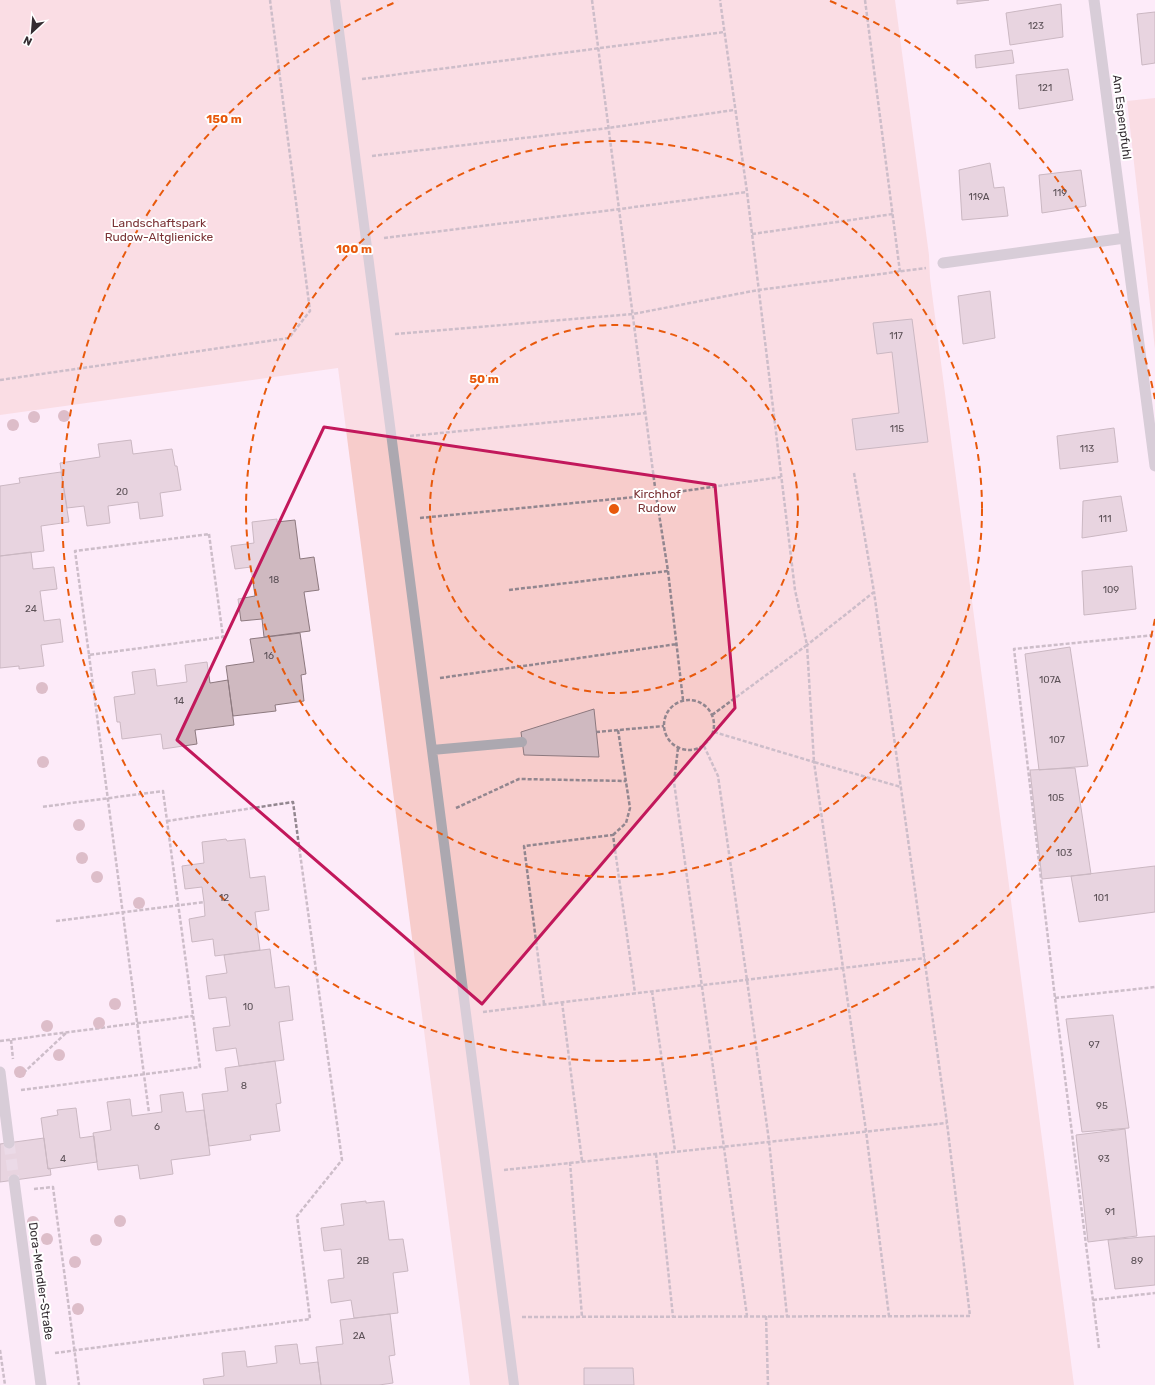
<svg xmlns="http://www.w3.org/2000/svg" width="1155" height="1385" font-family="Rubik,sans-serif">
  <rect width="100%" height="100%" fill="#fdebf9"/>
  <path fill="#f7cccb" d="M0,0H895L929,255L930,278L1074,1385H470L338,368L0,415Z
    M1155,98V349L1127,101Z"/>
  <path fill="#cfb9c0" stroke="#8d797f" d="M957,0H989L957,4Z
    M1061,4L1063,37L1010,45L1006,13Z
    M1155,12V63L1142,65L1137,14Z
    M1012,50L1014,63L976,68L975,55Z
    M1068,69L1073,100L1019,109L1016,75Z
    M990,163L994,188L1004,187L1008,216L962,220L959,170Z
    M1081,170L1086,206L1042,213L1039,175Z
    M990,291L995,338L963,344L958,296Z
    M912,319L928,442L856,450L852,419L899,413L892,352L877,354L873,323Z
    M1114,428L1118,462L1060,469L1057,436Z
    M131,440L133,454L172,449L175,466H177L181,490L160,493L163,516L140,519L138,502L108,506L110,523L87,526L84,506L67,508L60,463L100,457L98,444Z
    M61,472L69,522L41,526L44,551L0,556V486L20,483L19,478Z
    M1121,496L1127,531L1082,538L1083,501Z
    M277,519V522L295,520L300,559L314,557L319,590L304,592L310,631L264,637L262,619L241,621L238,599L255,596L251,567L235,569L231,546L254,543L252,522Z
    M31,552L33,569L54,567L57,589L40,591L44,621L60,619L63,642L41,645L44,666L19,669V666L0,668V556Z
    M1132,566L1136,609L1084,615L1082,571Z
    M300,633L306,674L301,675L304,701L275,705L276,711L233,716L226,666L254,662L250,639Z
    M1070,647L1088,766L1039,770L1025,654Z
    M207,662L210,683L228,680L234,725L195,730L197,744L163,749L161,734L122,739L120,722H117L114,697L135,694L132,672L155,669L157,686L187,682L185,665Z
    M594,709L599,757L524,755L521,732Z
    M1075,768L1091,874L1042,879L1030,770Z
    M226,839L227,841L245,839L250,878L265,876L269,910L255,912L260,950L215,956L213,939L192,942L189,919L205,916L204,902L202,887L185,889L182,866L204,863L202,842Z
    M1155,866V912L1079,922L1071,876Z
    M270,949L275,988L289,986L293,1020L279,1022L284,1060L239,1066L236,1048L216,1051L213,1028L230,1026L226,997L209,999L206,976L227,973L224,955Z
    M1113,1015L1129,1128L1082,1132L1066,1019Z
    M275,1061L281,1103L276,1104L280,1131L250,1135L251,1140L209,1146L202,1094L228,1091L225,1068Z
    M183,1092L186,1112L204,1110L210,1155L171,1160L173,1174L140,1179L138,1165L98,1170L93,1133L111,1130L107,1102L130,1099L132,1116L162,1112L160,1095Z
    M76,1108L80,1138L94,1136L97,1162L48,1169L41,1118L58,1115L57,1110Z
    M1125,1129L1137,1236L1088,1242L1076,1135Z
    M44,1138L48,1169L50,1168L51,1175L0,1182V1144Z
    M366,1201V1203L384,1201L389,1240L403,1239L408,1271L393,1273L398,1313L354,1318L351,1300L331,1303L328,1280L344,1278L341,1249L324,1251L321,1228L344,1225L341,1204Z
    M1155,1236V1285L1115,1289L1108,1240Z
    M390,1314L395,1355L389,1356L393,1383L379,1385H321L316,1347L343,1344L340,1320Z
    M297,1344L300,1364L318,1362L321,1385H204L203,1379L224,1376L222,1353L245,1351L247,1367L277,1363L275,1346Z
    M584,1368H633L634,1385H584Z"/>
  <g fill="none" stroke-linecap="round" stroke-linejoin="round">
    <path stroke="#d5c5d1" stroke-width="11" stroke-dasharray="11 5.5" stroke-linecap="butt" d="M9,1143L14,1180"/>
    <path stroke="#92868f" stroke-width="2.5" stroke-dasharray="4 2" stroke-linecap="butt" d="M592,0L656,495L668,571L683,700
      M865,0L900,272
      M362,79L724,32
      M372,156L608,128L734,110
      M752,234L893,214
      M384,238L620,209L747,192
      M395,334L633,314L758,290L926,268
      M0,380L289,338L310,311L270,0
      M410,436L646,413
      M854,473L874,592L807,645L814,762L901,787
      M420,518L656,495L781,477
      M209,534L223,637L89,655L75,551Z
      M509,590L668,571
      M89,655L149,1113
      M440,678L677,644
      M664 725a25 25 0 1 1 50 0a25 25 0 1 1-50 0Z
      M712,715L807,645L795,590L747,192L720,0
      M596,732L664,726
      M714,732L814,762L866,1131L889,1316
      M704,746L718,776L747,980L769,1141L787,1316
      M678,748L674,782L747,1316
      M456,808L519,779L626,781
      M613,835L626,823L630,808L618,730
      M56,921L204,902
      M652,991L675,1151
      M1055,998L1155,987
      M562,1002L582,1161
      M544,1004L524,846L613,835L635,993
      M483,1012L925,958
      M11,1040L13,1059
      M0,1041L193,1016
      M19,1077L66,1033
      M21,1090L200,1067L163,791L41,807
      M656,1154L673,1317
      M570,1162L582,1317
      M504,1170L947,1123
      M34,1189L53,1187L79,1385
      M1093,1300L1155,1293
      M766,1316L768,1385
      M522,1317L970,1316L947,1123L874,592
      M1099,1348L1055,998L1014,649L1155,635
      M0,1350L5,1385
      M55,1353L310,1319L297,1216L342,1160L293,802L167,821"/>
    <path stroke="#aca8b0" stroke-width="10" d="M335,0L514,1385
      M432,750L522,742"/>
    <path stroke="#aca8b0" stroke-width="11" d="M1094,0L1155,466
      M943,263L1125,238
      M0,1072L9,1143
      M14,1180L41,1385"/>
  </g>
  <g fill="#b6868e">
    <circle cx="64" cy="416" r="6"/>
    <circle cx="34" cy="417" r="6"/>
    <circle cx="13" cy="425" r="6"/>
    <circle cx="42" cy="688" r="6"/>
    <circle cx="43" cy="762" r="6"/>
    <circle cx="79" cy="825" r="6"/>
    <circle cx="82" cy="858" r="6"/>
    <circle cx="97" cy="877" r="6"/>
    <circle cx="139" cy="903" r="6"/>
    <circle cx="115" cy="1004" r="6"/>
    <circle cx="99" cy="1023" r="6"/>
    <circle cx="47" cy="1026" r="6"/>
    <circle cx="59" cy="1055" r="6"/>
    <circle cx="20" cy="1072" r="6"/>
    <circle cx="120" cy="1221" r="6"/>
    <circle cx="33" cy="1222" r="6"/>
    <circle cx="47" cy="1239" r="6"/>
    <circle cx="96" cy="1240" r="6"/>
    <circle cx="75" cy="1262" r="6"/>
    <circle cx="78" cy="1309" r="6"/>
  </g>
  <path d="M0 0H1155V1385H0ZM324,427L715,485L735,708L482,1004L177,740Z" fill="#fdebf9" fill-opacity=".55" fill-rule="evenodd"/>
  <path fill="none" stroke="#c2185b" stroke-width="3" stroke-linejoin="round" d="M324,427L715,485L735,708L482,1004L177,740Z"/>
  <g fill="none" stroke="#e8590c" stroke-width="2" stroke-dasharray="7 5">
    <circle cx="614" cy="509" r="184"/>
    <circle cx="614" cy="509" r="368"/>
    <path d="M1155 619A552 552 0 1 1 398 1M830 1A552 552 0 0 1 1155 399"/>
  </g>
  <g text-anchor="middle" stroke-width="4" stroke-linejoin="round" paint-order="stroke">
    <g font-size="10" fill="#5b5056">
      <text x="1036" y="29">123</text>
      <text x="1045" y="91">121</text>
      <text x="1060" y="196">119</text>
      <text x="979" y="200">119A</text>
      <text x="896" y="339">117</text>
      <text x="897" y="432">115</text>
      <text x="1087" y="452">113</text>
      <text x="122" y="495">20</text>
      <text x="1105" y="522">111</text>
      <text x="274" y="583">18</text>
      <text x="1111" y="593">109</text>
      <text x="31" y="612">24</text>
      <text x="269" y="659">16</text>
      <text x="1050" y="683">107A</text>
      <text x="179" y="704">14</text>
      <text x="1057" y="743">107</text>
      <text x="1056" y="801">105</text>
      <text x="1064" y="856">103</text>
      <text x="224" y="901">12</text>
      <text x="1101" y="901">101</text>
      <text x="248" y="1010">10</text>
      <text x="1094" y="1048">97</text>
      <text x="244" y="1089">8</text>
      <text x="1102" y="1109">95</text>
      <text x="157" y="1130">6</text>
      <text x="63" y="1162">4</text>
      <text x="1104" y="1162">93</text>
      <text x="1110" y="1215">91</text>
      <text x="363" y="1264">2B</text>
      <text x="1137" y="1264">89</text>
      <text x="359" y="1339">2A</text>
    </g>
    <g font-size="12" fill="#342d32" stroke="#fff">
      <text transform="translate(1122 117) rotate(83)" y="4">Am Espenpfuhl</text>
      <text transform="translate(41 1281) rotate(82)" y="4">Dora-Mendler-Straße</text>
    </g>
    <g font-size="12" fill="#7b3436" stroke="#fff">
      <text x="159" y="227">Landschaftspark<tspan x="159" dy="14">Rudow-Altglienicke</tspan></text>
      <text x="657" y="498">Kirchhof<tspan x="657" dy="14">Rudow</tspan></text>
    </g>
  </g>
  <circle cx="614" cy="509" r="6" fill="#e8590c" stroke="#fff" stroke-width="2"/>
  <g font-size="12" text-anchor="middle" font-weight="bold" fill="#e8590c" stroke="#fff" stroke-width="4" stroke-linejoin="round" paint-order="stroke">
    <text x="224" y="123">150 m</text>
    <text x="354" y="253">100 m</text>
    <text x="484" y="383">50 m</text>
  </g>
  <g transform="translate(32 32) rotate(206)" stroke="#ffffff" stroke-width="3" paint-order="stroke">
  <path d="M0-3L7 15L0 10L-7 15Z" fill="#342d32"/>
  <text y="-6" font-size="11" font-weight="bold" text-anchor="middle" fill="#342d32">N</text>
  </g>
</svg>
